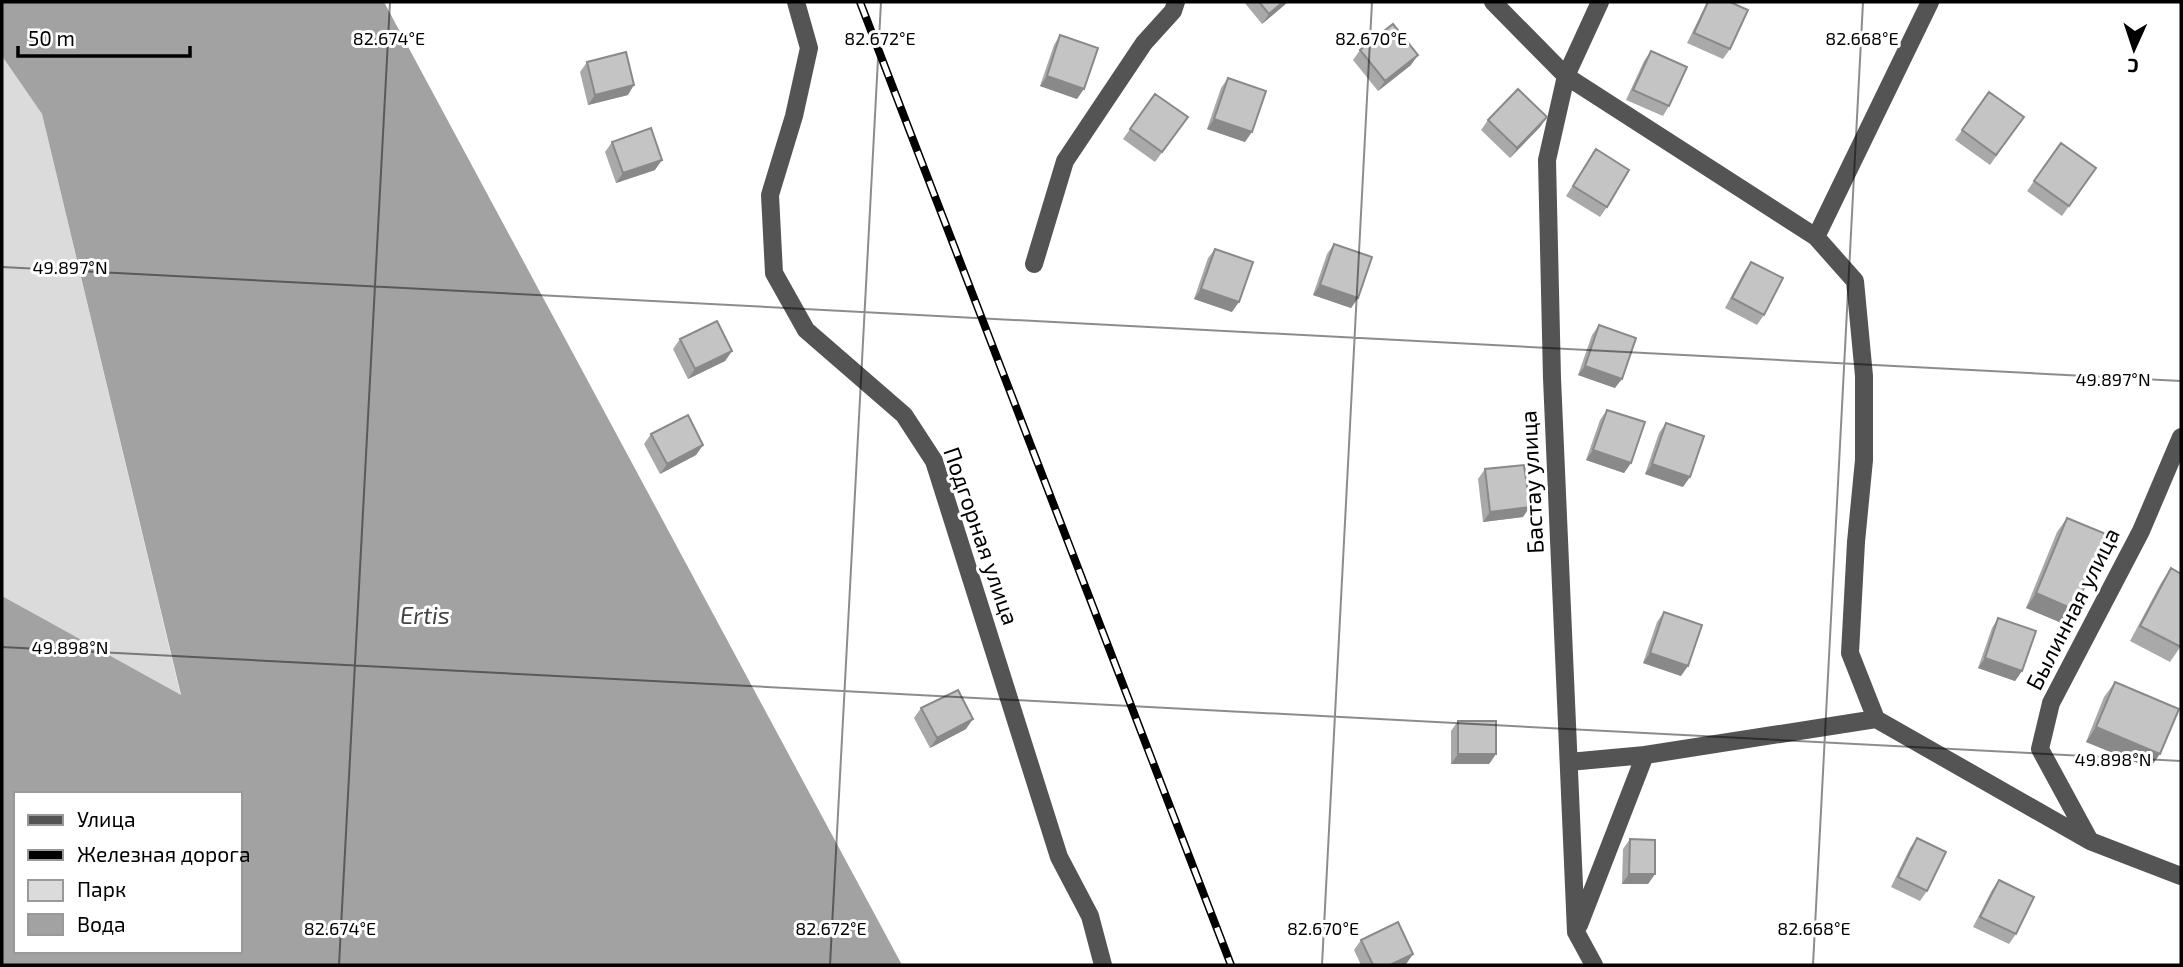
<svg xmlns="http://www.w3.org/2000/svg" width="2183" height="967" font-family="'Exo 2',sans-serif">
  <rect width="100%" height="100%" fill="#fff"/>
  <path fill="#dbdbdb" d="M2,56L42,114L181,697L2,596Z"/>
  <path fill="#a2a2a2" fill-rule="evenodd" d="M2,2H384L902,965H2V596L181,695L42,114L2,56ZM16,794H240V951H16Z"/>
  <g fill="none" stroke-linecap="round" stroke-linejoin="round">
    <path stroke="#545454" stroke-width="18" d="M796,2L809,48L794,116L770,195L774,273L806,330L904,415L934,461L1059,857L1090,916L1103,965
      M1493,2L1566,76L1816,237L1855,281L1864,376V460L1856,542L1850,653L1876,719L2090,841L2181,876
      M1816,237L1930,2
      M1034,264L1065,161L1144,43L1173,11L1176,2
      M1569,762L1645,755
      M2090,841L2040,749L2051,703L2141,531L2181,437
      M1579,925L1645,755L1876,719
      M1594,965L1576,932L1552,378L1547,160L1566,76L1600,2"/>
    <g stroke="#000" stroke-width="8">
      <path id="rail" d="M860,2L1231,965"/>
    </g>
    <use href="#rail" stroke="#fff" stroke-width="5" stroke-dasharray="16" stroke-linecap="butt"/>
  </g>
  <path fill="#a9a9a9" d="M1244,2H1288L1262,24Z
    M1707,2H1730V49L1723,59L1687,43Z
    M1060,35L1077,99L1040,86L1054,45Z
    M1360,50L1411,65L1378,91L1353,60Z
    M1651,51L1669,106L1663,116L1626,100L1644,61Z
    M587,62L628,95L588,105L580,72Z
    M1228,78L1245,142L1207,129L1221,88Z
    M1989,92L2024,117L1990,165L1955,140Z
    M1155,94L1188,117L1155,162L1123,139Z
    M1547,117L1540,127L1510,158L1481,130L1488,120Z
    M612,142L655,170L616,183L605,152Z
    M2061,143L2096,168L2062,216L2027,191Z
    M1596,149L1607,207L1600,217L1566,196Z
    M1334,244L1358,298L1351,308L1313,295L1327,254Z
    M1215,249L1232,312L1194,299L1208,258Z
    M1751,262L1764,315L1757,325L1725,308L1744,272Z
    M1599,325L1615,388L1578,375L1592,335Z
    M680,339L732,351L725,361L688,379L673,349Z
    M1607,410L1631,463L1624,473L1586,460L1600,420Z
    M1666,423L1683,487L1645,474L1659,433Z
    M651,434L703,445L696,455L660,474L644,444Z
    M1485,469L1523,517L1483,522L1478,479Z
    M2067,518L2064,624L2026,608L2057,532Z
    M2171,568L2181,646L2170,662L2130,641L2161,583Z
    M1664,612L1681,676L1643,663L1657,622Z
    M1998,618L2022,671L2015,681L1978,668L1992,628Z
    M2115,682L2150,768L2086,742L2104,697Z
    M921,708L966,729L930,748L914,718Z
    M1458,721L1496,754L1489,764H1451V731Z
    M1917,838L1927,891L1920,901L1891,887L1910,848Z
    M1630,839L1655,874L1648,884H1622L1623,849Z
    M1999,880L2016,934L2009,944L1973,927L1992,890Z
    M1361,940L1413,954L1406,964L1404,965H1361L1354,950Z"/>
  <path fill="#898989" d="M1283,2H1288L1262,24L1269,14Z
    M1418,55L1411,65L1378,91L1385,81Z
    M1047,76L1084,89L1077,99L1040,86Z
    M634,85L628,95L588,105L595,95Z
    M1547,117L1540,127L1510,158L1517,148Z
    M1214,119L1252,132L1245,142L1207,129Z
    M662,160L655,170L616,183L623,173Z
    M1320,285L1358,298L1351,308L1313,295Z
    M1201,289L1239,302L1232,312L1194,299Z
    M732,351L725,361L688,379L695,369Z
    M1585,366L1622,379L1615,388L1578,375Z
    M703,445L696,455L660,474L667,464Z
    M1593,450L1631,463L1624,473L1586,460Z
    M1652,464L1690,477L1683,487L1645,474Z
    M1530,507L1523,517L1483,522L1490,512Z
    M2036,593L2075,610L2064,624L2026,608Z
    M1650,653L1688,666L1681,676L1643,663Z
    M1985,658L2022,671L2015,681L1978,668Z
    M973,719L966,729L930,748L937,738Z
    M2096,727L2160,754L2150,768L2086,742Z
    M1458,754H1496L1489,764H1451Z
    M1629,874H1655L1648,884H1622Z
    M1413,954L1406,964L1404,965H1390Z"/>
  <path fill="#c4c4c4" stroke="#898989" stroke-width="2" d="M1259,2H1283L1269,14Z
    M1708,2H1730L1748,10L1730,49L1694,33Z
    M1393,24L1418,55L1385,81L1360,50Z
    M1060,35L1098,48L1084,89L1047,76Z
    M1651,51L1687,67L1669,106L1633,90Z
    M626,52L634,85L595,95L587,62Z
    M1228,78L1266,91L1252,132L1214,119Z
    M1518,89L1547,117L1517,148L1488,120Z
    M1989,92L2024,117L1996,155L1962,130Z
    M1155,94L1188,117L1162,152L1130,129Z
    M651,128L662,160L623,173L612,142Z
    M2061,143L2096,168L2069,206L2034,181Z
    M1596,149L1629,170L1607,207L1573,186Z
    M1334,244L1372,257L1358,298L1320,285Z
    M1215,249L1253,262L1239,302L1201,289Z
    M1751,262L1783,278L1764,315L1732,298Z
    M717,321L732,351L695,369L680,339Z
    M1599,325L1636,338L1622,379L1585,366Z
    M1607,410L1645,422L1631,463L1593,450Z
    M688,415L703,445L667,464L651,434Z
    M1666,423L1704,436L1690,477L1652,464Z
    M1524,465L1530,507L1490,512L1485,469Z
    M2067,518L2106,534L2075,610L2036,593Z
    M2171,568L2181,574V647L2140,626Z
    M1664,612L1702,625L1688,666L1650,653Z
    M1998,618L2036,631L2022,671L1985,658Z
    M2115,682L2179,709L2160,754L2096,727Z
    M958,690L973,719L937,738L921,708Z
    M1458,721H1496V754H1458Z
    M1917,838L1946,852L1927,891L1898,877Z
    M1630,839L1655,840V874H1629Z
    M1999,880L2034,897L2016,934L1980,917Z
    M1398,922L1413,954L1390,965H1373L1361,940Z"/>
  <path fill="none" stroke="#000" stroke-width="2" stroke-opacity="0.45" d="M2,267L2181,381M2,647L2181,761M339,965L390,2M830,965L881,2M1322,965L1372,2M1813,965L1863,2"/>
  <g text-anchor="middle" stroke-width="6" stroke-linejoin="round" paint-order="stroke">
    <g font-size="23" fill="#000" stroke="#fff">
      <text transform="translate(1532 482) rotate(-93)" y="8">Бастау улица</text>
      <text transform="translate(981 536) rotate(71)" y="8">Подгорная улица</text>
      <text transform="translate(2073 609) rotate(-63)" y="8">Былинная улица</text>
    </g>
    <g font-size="24" font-style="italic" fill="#434343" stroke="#fff">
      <text x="425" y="624">Ertis</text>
    </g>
  </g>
  <g font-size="18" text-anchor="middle" fill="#000" stroke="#fff" stroke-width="6" stroke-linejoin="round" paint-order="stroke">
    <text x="389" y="45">82.674°E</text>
    <text x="880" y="45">82.672°E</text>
    <text x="1371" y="45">82.670°E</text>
    <text x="1862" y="45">82.668°E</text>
    <text x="70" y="274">49.897°N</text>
    <text x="2113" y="386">49.897°N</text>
    <text x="70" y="654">49.898°N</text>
    <text x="2113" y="766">49.898°N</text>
    <text x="340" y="935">82.674°E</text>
    <text x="831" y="935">82.672°E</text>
    <text x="1323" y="935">82.670°E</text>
    <text x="1814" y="935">82.668°E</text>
  </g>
  <rect width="2183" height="967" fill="none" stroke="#000000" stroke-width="7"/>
  <rect x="14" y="792" width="228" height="161" fill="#ffffff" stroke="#999999" stroke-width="2"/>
  <rect x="28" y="815" width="35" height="10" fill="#545454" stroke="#999999" stroke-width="2"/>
  <text x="77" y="827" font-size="21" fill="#000000">Улица</text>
  <rect x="28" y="850" width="35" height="10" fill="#000000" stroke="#999999" stroke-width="2"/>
  <text x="77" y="862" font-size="21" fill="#000000">Железная дорога</text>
  <rect x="28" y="880" width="35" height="21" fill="#dbdbdb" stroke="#999999" stroke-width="2"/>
  <text x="77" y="897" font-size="21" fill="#000000">Парк</text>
  <rect x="28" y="914" width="35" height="21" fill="#a2a2a2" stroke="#999999" stroke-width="2"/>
  <text x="77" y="932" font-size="21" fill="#000000">Вода</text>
  <g transform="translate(2134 49) rotate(183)" stroke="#ffffff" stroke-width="5" paint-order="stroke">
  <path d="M0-5L12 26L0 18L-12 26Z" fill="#000000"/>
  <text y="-10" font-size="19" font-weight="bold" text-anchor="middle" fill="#000000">С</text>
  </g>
  <path d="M18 46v10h172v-10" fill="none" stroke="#000000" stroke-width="3.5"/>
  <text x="28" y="46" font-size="21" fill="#000000" stroke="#ffffff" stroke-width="5" paint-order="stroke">50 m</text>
</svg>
